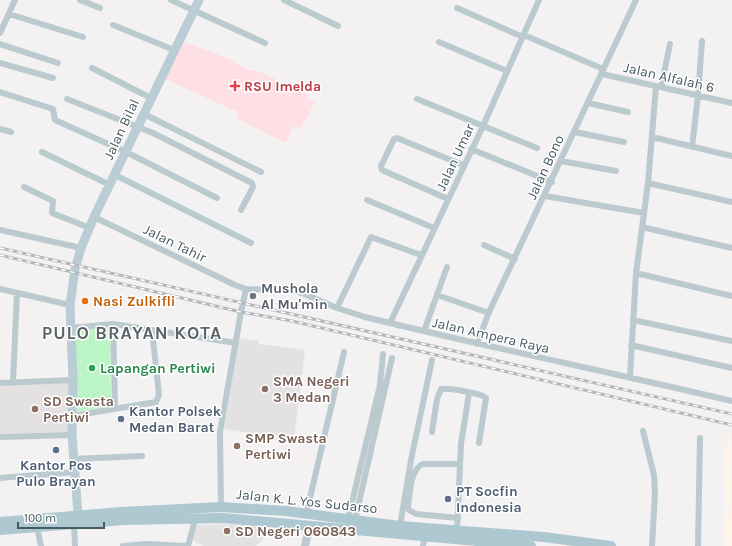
<svg xmlns="http://www.w3.org/2000/svg" width="732" height="546" font-family="Karla,sans-serif">
  <rect width="100%" height="100%" fill="#f3f1f1"/>
  <path fill="#fef4ea" d="M731,428L732,546H723L725,509L724,456Z"/>
  <path fill="#e4e1e3" d="M239,338L259,341V344L305,350L294,440L224,429Z
    M70,383L69,432L0,434V385Z
    M253,524L265,537L256,546H203L191,539L195,525Z"/>
  <path fill="#fee0e4" d="M180,40L227,58L249,70L260,72L308,94L306,99L315,102L301,129L294,126L286,143L236,118L238,112L163,78Z"/>
  <path fill="#bbf5c5" d="M110,328L111,406L74,412V330Z"/>
  <g fill="none" stroke-linecap="round" stroke-linejoin="round">
    <path stroke="#bacacf" stroke-width="6" d="M80,0L100,8
      M171,0L265,43
      M284,0L338,26
      M457,8L523,37
      M9,14L83,37
      M113,25L174,50
      M0,33L15,0
      M524,35L603,69
      M439,42L507,71
      M0,44L58,63
      M0,63L53,78
      M92,68L151,98
      M602,74L732,103
      M661,87L670,44
      M0,92L53,109L55,120L126,152L217,198
      M67,99L153,133L252,183L253,187L241,210
      M417,99L537,148
      M588,103L628,112
      M144,114L261,172
      M0,129L11,132
      M575,132L624,142
      M652,137L732,156
      M692,147L698,96L702,41
      M471,149L552,182
      M42,152L110,185
      M561,161L616,171
      M115,175L251,243
      M648,183L732,202
      M24,187L53,201L52,213L90,228
      M545,196L644,213
      M448,199L382,170L381,166L394,139L397,138L463,165
      M367,200L434,228
      M94,217L235,285L246,289L291,290L302,293L337,308L365,317C487,347 610,372 732,401
      M642,227L732,248
      M0,230L81,248
      M484,245L515,259
      M636,273L732,296
      M0,289L70,305
      M437,295L489,313
      M337,308L371,237L421,255
      M633,320L732,341
      M390,323L483,126L539,0
      M113,324L115,408
      M71,328L113,324L236,343
      M424,331L447,267
      M477,344L489,312L636,0
      M631,345L732,368
      M630,377L636,273L648,183L656,86
      M13,382L17,293
      M0,383L73,380
      M72,416L156,402L159,395L152,330
      M643,431L654,475L655,493L652,546
      M432,432L437,399L441,389C449,388 481,393 486,398L479,443
      M0,437L72,435
      M73,459L142,456
      M0,478L75,472
      M221,507L220,432L241,312L246,289
      M306,515L344,352
      M458,518L416,514L409,510L408,506C410,494 410,469 423,464H460
      M348,519L380,385L383,354
      M355,520L392,358
      M74,524L75,546
      M400,526L411,460L432,360
      M37,527L41,546
      M457,531L461,444L469,393
      M123,546L146,544L186,546
      M188,546L194,524L193,519
      M423,546L425,536
      M698,546L700,438"/>
    <path stroke="#bacacf" stroke-width="8" d="M305,546L309,527"/>
    <path stroke="#bbcdd4" stroke-width="9" d="M78,515L72,435L73,380L70,305L75,269L81,248L94,217L199,0"/>
    <path stroke="#aec8d2" stroke-width="10" d="M0,522L121,512L221,507L286,511L400,526L544,537L611,546
      M0,530L124,520L223,518L531,546"/>
    <g stroke="#b2b8bc" stroke-width="3">
      <path id="rail" d="M0,248L732,414
        M0,255L241,312L292,321L732,425"/>
    </g>
    <use href="#rail" stroke="#fff" stroke-width="1.5" stroke-dasharray="4.5" stroke-linecap="butt"/>
  </g>
  <path fill="#e0444e" stroke="#fff" stroke-width="1.5" d="M233 80h4v4h4v4h-4v4h-4v-4h-4v-4h4z"/>
  <circle fill="#6b7280" stroke="#fff" stroke-width="1.5" cx="253" cy="296" r="4"/>
  <circle fill="#e8710a" stroke="#fff" stroke-width="1.5" cx="85" cy="301" r="4"/>
  <circle fill="#2e9e5b" stroke="#fff" stroke-width="1.5" cx="92" cy="368" r="4"/>
  <g fill="#8d6e63" stroke="#fff" stroke-width="1.5">
    <circle cx="265" cy="389" r="4"/>
    <circle cx="35" cy="409" r="4"/>
    <circle cx="237" cy="446" r="4"/>
    <circle cx="227" cy="531" r="4"/>
  </g>
  <g fill="#5c6f8a" stroke="#fff" stroke-width="1.5">
    <circle cx="121" cy="419" r="4"/>
    <circle cx="56" cy="450" r="4"/>
    <circle cx="448" cy="499" r="4"/>
  </g>
  <g text-anchor="middle" stroke-width="3" stroke-linejoin="round" paint-order="stroke">
    <g font-size="14" fill="#465a61" stroke="#fff">
      <text transform="translate(669 77) rotate(13)" y="5">Jalan Alfalah 6</text>
      <text transform="translate(121 129) rotate(-65)" y="5">Jalan Bilal</text>
      <text transform="translate(455 157) rotate(-65)" y="5">Jalan Umar</text>
      <text transform="translate(545 167) rotate(-65)" y="5">Jalan Bono</text>
      <text transform="translate(175 243) rotate(26)" y="5">Jalan Tahir</text>
      <text transform="translate(491 335) rotate(13)" y="5">Jalan Ampera Raya</text>
      <text transform="translate(307 501) rotate(6)" y="5">Jalan K. L. Yos Sudarso</text>
    </g>
    <g font-size="14" font-weight="bold" fill="#be3a42" stroke="#fff" text-anchor="start">
      <text x="244" y="91">RSU Imelda</text>
    </g>
    <g font-size="14" font-weight="bold" fill="#5b616d" stroke="#fff" text-anchor="start">
      <text x="261" y="293">Mushola<tspan x="261" dy="16">Al Mu'min</tspan></text>
    </g>
    <g font-size="14" font-weight="bold" fill="#c56008" stroke="#fff" text-anchor="start">
      <text x="93" y="306">Nasi Zulkifli</text>
    </g>
    <g font-size="14" font-weight="bold" fill="#27864d" stroke="#fff" text-anchor="start">
      <text x="100" y="373">Lapangan Pertiwi</text>
    </g>
    <g font-size="14" font-weight="bold" fill="#785e54" stroke="#fff" text-anchor="start">
      <text x="273" y="386">SMA Negeri<tspan x="273" dy="16">3 Medan</tspan></text>
      <text x="43" y="406">SD Swasta<tspan x="43" dy="16">Pertiwi</tspan></text>
      <text x="245" y="443">SMP Swasta<tspan x="245" dy="16">Pertiwi</tspan></text>
      <text x="235" y="536">SD Negeri 060843</text>
    </g>
    <g font-size="14" font-weight="bold" fill="#4e5e75" stroke="#fff" text-anchor="start">
      <text x="129" y="416">Kantor Polsek<tspan x="129" dy="16">Medan Barat</tspan></text>
      <text x="56" y="470" text-anchor="middle">Kantor Pos<tspan x="56" dy="16">Pulo Brayan</tspan></text>
      <text x="456" y="496">PT Socfin<tspan x="456" dy="16">Indonesia</tspan></text>
    </g>
    <g font-size="18" font-weight="bold" letter-spacing="1" fill="#5c6367" stroke="#fff">
      <text x="132" y="339">PULO BRAYAN KOTA</text>
    </g>
  </g>
  <path d="M18 522v6h86v-6" fill="none" stroke="#465a61" stroke-width="2"/>
  <text x="24" y="522" font-size="12" fill="#465a61" stroke="#ffffff" stroke-width="3" paint-order="stroke">100 m</text>
</svg>
